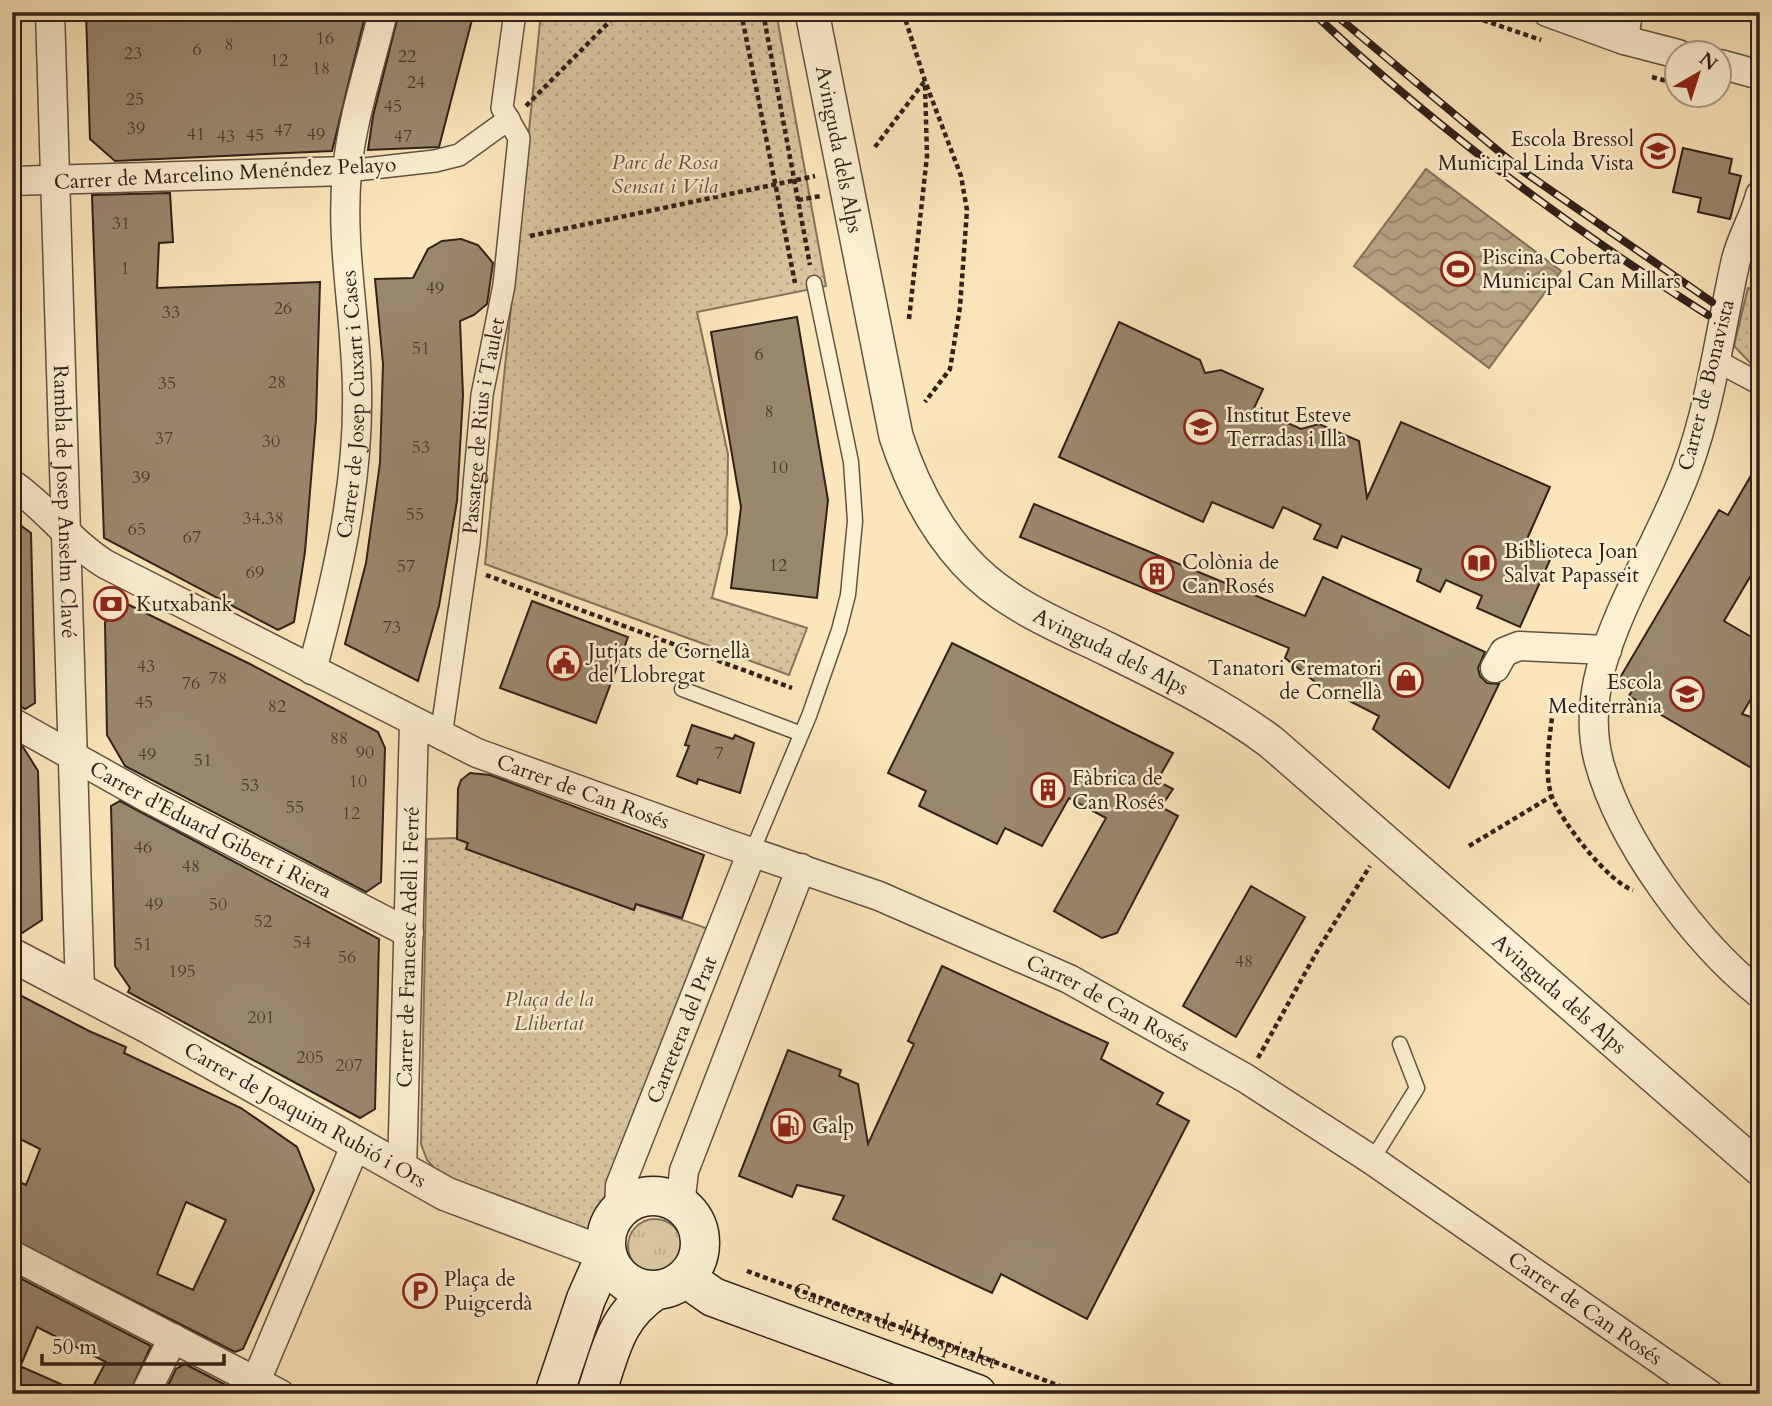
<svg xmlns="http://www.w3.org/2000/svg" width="1772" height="1406" font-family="Cardo,serif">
  <defs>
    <pattern id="grass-tufts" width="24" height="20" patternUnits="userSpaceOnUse" patternTransform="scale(1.75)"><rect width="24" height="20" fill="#d8c59f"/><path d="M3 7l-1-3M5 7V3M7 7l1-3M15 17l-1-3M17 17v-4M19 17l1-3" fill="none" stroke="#baa988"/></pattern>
    <pattern id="park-dots" width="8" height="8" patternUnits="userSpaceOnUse" patternTransform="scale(1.75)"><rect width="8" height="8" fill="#d8c59f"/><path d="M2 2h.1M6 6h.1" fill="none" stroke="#baa988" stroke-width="1.8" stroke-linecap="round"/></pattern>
    <pattern id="water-waves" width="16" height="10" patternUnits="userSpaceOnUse" patternTransform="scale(1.75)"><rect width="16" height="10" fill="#b5a384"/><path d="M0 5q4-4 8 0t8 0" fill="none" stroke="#94846b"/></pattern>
  </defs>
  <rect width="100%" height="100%" fill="#fae6ba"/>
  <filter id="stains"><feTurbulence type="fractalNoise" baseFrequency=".00286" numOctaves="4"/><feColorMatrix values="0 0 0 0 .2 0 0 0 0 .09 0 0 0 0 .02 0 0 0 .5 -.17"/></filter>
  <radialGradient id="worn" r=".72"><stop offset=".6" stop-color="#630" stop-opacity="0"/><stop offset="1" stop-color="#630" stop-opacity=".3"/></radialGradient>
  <path fill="url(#grass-tufts)" stroke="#84735d" stroke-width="2" d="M628 1246a27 27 0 1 1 54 0a27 27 0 1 1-54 0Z"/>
  <path fill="url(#park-dots)" stroke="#84735d" stroke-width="2" d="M541,12H776L826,286L697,312L728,454L727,534L712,598L807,628L789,675L485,564Z
    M1748,288L1760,290V373L1734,346Z
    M455,838L468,843L466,849L634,910L636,904L712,930L597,1231L586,1235L439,1173L427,1160L421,1144L427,839Z"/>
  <path fill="url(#water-waves)" stroke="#806f5a" stroke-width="2" d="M1426,169L1561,271L1489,368L1354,266Z"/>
  <path fill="#99876e" stroke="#30211b" stroke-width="2" fill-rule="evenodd" d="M86,12H366L332,151L115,161L90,139Z
    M399,12H474L439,147L368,150L373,116Z
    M1683,148L1732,159L1729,173L1741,176L1730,219L1698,212L1701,198L1673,192Z
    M170,193L173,242L159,243L157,288L320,282L316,419L305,552L294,622L278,630L104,538L92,195Z
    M461,239L478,245L493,263L487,304L474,315L460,321L463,395L457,501L439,606L418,681L345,644L366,563L380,463L383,364L375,279L413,278L428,249L442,241Z
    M797,317L828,500L817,598L731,588L741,507L711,332Z
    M1119,322L1200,360L1205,373L1221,370L1263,389L1254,408L1301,429L1319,424L1359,441L1367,498L1401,422L1550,487L1527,539L1554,551L1520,627L1477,608L1482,596L1446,580L1440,592L1417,581L1421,569L1342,536L1337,548L1314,539L1321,525L1283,507L1273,528L1212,502L1203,522L1059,457Z
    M1760,460V560L1724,621L1760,642V684L1742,714L1760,720V773L1629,696L1633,689L1618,681L1719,510L1728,515Z
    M1034,504L1305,616L1323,577L1485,652L1478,668L1480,676L1487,683L1499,684L1449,788L1373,729L1379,716L1336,694L1334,697L1285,658L1289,648L1020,537Z
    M12,519L31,533L35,703L25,709L12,701Z
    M532,601L628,637L596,723L500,688Z
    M123,602L250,664L378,732L385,748L381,882L366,892L125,766L107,735L105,623L109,610Z
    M952,643L1173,753L1157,781L1173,789L1161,807L1178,816L1117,933L1102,938L1054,911L1106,818L1069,798L1042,846L1005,828L997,844L919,806L926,791L888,773Z
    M692,725L733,739L735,735L754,743L740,793L698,779L697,784L677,776L689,746L685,745Z
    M12,741L23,747L38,771L42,920L16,937L12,936Z
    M470,773L490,775L704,855L682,918L636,904L634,910L466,849L468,843L457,839L458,789L461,780Z
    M120,801L379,939L375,1109L360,1118L128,992L130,988L115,966L111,806Z
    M1251,886L1305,917L1236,1037L1183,1006Z
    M942,966L1108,1043L1101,1059L1163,1093L1157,1104L1189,1121L1087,1319L1001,1274L992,1293L833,1219L844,1196L797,1185L792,1197L739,1176L788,1050L841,1070L839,1076L858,1084L868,1144L914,1044L908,1041Z
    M12,991L89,1031L126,1047L124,1053L241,1108L297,1147L314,1190L243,1349L235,1352L12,1239V1178L26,1185L40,1149L12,1135ZM186,1202L226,1220L193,1290L157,1274Z
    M12,1274L151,1346L129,1394H89L106,1362L37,1327L12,1386Z
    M185,1364L243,1394H164L176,1369Z
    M22,1367L83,1394H12Z"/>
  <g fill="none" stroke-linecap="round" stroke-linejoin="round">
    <g stroke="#625243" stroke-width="17">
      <path id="service" d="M682,689L799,733
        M752,852L809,716L839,630L848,595L855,521L851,462L814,283
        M1372,1160L1417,1088L1400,1044"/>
    </g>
    <g stroke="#625243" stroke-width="24">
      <g id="pedestrian">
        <path d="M347,171L435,161L459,155L509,119"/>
        <path d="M1715,360L1760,384"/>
        <path id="s2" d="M441,736L469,542L482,395L504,285L519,138L502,108L515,12"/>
      </g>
    </g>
    <g stroke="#625243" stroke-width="31">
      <g id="minor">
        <path id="s3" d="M50,12L80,991"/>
        <path d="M1547,12L1624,40L1678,54"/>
        <path d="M1624,40L1628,12"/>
        <path d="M1720,64L1760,75"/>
        <path d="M12,181L347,171"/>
        <path d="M1760,195C1754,219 1740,239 1735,264C1720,332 1711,404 1687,469C1662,537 1620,599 1601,668C1593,698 1591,732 1599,762C1621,843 1695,942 1760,994"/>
        <path id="s4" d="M12,484C47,508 70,542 105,564L477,753L725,843L879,896L1069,979L1245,1078L1372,1160L1709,1394"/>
        <path d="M1495,668L1504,652L1519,646L1607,650"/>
        <path id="s5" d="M312,670C337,578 359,485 357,389C356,317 340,245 347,172C351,121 371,63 383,12"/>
        <path id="s6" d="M12,722L146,797L409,933"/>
        <path id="s7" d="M402,1171L414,723"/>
        <path d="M680,1205L684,1171L801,868"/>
        <path id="s8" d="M619,1209L620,1186L752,852"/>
        <path d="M12,1255L280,1394"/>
        <path d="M256,1381L356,1144"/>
        <path d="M145,1394L173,1338"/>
      </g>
    </g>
    <g stroke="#625243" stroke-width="36">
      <g id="tertiary">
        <path id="s9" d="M812,12L896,436C911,482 932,525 965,561C1000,600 1048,621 1095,643C1156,673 1216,701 1271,742L1760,1169"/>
        <path id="s10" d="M12,955L151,1028L446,1194L606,1254"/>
      </g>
    </g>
    <g stroke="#30211b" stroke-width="41">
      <path id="secondary" d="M606 1243a47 47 0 1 1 94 0a47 47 0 1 1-94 0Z
        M686,1278L713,1297L977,1394
        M554,1394L586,1299L606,1254
        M596,1394C611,1350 615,1317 656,1290"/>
    </g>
    <g stroke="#30211b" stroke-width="4.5" stroke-dasharray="5 3.5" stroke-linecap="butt">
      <path d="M741,12L795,283"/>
      <path d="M763,12L810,265"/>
      <path d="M903,12L925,81L961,176L967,210L960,307L950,369L925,402"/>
      <path d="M1459,12L1541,40"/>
      <path d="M1652,77L1678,84"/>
      <path d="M526,106L619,12"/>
      <path d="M875,147L924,82"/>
      <path d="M798,200L821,196"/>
      <path d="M530,236L815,176"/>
      <path d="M909,319L927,156L925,85"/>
      <path d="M486,575L792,688"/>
      <path d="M1553,710C1550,736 1543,772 1552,797C1561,821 1609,883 1633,890"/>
      <path d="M1469,846L1552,796"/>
      <path d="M1258,1058L1319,948L1370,866"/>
      <path id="s1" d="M747,1271L1082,1394"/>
    </g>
    <use href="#service" stroke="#fcefd2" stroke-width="14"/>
    <use href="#pedestrian" stroke="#fcefd2" stroke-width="21"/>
    <use href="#minor" stroke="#fcefd2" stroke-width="28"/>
    <use href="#tertiary" stroke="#fcefd2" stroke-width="33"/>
    <use href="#secondary" stroke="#fcefd2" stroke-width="38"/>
    <g stroke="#30211b" stroke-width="8">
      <path id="rail" d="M1312,12C1433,126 1567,226 1708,315
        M1332,12L1520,169L1712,302"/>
    </g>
    <use href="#rail" stroke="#fcefd2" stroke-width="5" stroke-dasharray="16" stroke-linecap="butt"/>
  </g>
  <defs>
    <g id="school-ring" transform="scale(1.75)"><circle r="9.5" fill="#fcefd2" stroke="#8f2418" stroke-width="1.5"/><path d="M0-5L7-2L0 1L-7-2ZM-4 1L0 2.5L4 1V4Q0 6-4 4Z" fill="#8f2418"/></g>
    <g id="stadium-ring" transform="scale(1.75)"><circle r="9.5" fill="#fcefd2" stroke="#8f2418" stroke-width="1.5"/><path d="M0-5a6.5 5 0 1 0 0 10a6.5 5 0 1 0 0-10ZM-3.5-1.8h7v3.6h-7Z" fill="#8f2418"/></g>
    <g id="library-ring" transform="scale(1.75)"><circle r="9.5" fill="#fcefd2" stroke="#8f2418" stroke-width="1.5"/><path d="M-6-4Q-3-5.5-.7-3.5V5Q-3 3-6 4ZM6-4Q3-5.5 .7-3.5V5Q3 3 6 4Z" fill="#8f2418"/></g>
    <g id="building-ring" transform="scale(1.75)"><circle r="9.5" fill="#fcefd2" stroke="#8f2418" stroke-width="1.5"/><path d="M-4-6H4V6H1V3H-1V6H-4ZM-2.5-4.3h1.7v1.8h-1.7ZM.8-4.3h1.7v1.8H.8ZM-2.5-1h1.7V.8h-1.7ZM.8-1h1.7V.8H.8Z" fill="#8f2418"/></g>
    <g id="bank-ring" transform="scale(1.75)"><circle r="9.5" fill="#fcefd2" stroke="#8f2418" stroke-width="1.5"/><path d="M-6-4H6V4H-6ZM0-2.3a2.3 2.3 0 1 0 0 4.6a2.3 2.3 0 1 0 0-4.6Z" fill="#8f2418"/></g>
    <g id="civic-ring" transform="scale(1.75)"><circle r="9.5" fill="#fcefd2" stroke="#8f2418" stroke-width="1.5"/><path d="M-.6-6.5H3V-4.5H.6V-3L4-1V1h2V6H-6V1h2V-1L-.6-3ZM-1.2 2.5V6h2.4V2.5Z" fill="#8f2418"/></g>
    <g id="shop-ring" transform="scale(1.75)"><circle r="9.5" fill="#fcefd2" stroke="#8f2418" stroke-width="1.5"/><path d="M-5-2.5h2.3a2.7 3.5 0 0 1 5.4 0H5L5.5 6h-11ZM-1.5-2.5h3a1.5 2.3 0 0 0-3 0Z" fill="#8f2418"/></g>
    <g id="fuel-ring" transform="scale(1.75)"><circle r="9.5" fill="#fcefd2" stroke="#8f2418" stroke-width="1.5"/><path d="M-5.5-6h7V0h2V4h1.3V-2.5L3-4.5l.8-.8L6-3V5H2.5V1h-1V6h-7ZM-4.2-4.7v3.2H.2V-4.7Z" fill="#8f2418"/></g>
    <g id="parking-ring" transform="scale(1.75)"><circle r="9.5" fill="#fcefd2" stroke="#8f2418" stroke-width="1.5"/><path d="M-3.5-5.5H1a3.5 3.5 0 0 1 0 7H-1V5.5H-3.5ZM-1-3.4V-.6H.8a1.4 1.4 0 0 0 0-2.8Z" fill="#8f2418"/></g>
  </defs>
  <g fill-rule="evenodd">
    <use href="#school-ring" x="1658" y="151"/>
    <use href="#stadium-ring" x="1458" y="269"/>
    <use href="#school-ring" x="1201" y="427"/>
    <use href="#library-ring" x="1479" y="563"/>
    <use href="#building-ring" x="1157" y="574"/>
    <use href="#bank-ring" x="111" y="604"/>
    <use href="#civic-ring" x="564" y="663"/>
    <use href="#shop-ring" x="1406" y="680"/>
    <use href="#school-ring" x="1687" y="694"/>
    <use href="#building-ring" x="1048" y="790"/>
    <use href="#fuel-ring" x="788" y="1126"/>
    <use href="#parking-ring" x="420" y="1291"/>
  </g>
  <g text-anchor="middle" stroke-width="5" stroke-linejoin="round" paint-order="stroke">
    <g font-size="18" fill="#4a3a30">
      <text x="325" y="44">16</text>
      <text x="229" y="50">8</text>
      <text x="197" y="55">6</text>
      <text x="133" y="59">23</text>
      <text x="407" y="62">22</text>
      <text x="279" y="66">12</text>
      <text x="321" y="74">18</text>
      <text x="416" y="88">24</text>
      <text x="135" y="105">25</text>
      <text x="393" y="112">45</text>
      <text x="136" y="134">39</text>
      <text x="283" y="136">47</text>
      <text x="196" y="140">41</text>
      <text x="316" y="140">49</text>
      <text x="255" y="141">45</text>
      <text x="226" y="142">43</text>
      <text x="403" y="142">47</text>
      <text x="121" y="229">31</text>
      <text x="125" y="274">1</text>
      <text x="435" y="294">49</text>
      <text x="283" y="314">26</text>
      <text x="171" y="318">33</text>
      <text x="421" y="354">51</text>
      <text x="759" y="360">6</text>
      <text x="277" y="388">28</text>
      <text x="167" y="389">35</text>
      <text x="769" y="417">8</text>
      <text x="164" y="444">37</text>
      <text x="271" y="447">30</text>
      <text x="421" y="453">53</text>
      <text x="779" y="473">10</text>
      <text x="141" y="483">39</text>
      <text x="415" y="520">55</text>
      <text x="263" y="524">34.38</text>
      <text x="137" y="535">65</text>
      <text x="192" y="543">67</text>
      <text x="778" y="571">12</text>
      <text x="406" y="572">57</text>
      <text x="255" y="578">69</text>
      <text x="392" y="633">73</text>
      <text x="146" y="672">43</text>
      <text x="218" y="684">78</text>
      <text x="191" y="689">76</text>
      <text x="144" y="708">45</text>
      <text x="277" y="712">82</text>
      <text x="339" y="744">88</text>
      <text x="365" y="758">90</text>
      <text x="719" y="759">7</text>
      <text x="147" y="760">49</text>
      <text x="203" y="766">51</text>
      <text x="358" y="787">10</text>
      <text x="250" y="791">53</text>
      <text x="295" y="813">55</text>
      <text x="351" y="819">12</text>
      <text x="143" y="853">46</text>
      <text x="191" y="872">48</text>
      <text x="154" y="910">49</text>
      <text x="218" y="910">50</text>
      <text x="263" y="927">52</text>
      <text x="302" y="948">54</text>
      <text x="143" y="950">51</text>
      <text x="347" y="963">56</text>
      <text x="1244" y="967">48</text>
      <text x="182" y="977">195</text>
      <text x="261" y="1023">201</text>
      <text x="310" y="1063">205</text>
      <text x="349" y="1071">207</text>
    </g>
    <g font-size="21" fill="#30211b" stroke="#fcefd2" text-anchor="start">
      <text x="1634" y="146" text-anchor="end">Escola Bressol<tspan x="1634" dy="24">Municipal Linda Vista</tspan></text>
      <text x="1482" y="264">Piscina Coberta<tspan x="1482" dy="24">Municipal Can Millars</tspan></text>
      <text x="1226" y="422">Institut Esteve<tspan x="1226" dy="24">Terradas i Illa</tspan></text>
      <text x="1504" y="558">Biblioteca Joan<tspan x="1504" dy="24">Salvat Papasseit</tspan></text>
      <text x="1182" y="569">Colònia de<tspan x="1182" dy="24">Can Rosés</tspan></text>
      <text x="136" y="611">Kutxabank</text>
      <text x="588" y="658">Jutjats de Cornellà<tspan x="588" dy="24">del Llobregat</tspan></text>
      <text x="1382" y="675" text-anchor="end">Tanatori Crematori<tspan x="1382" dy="24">de Cornellà</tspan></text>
      <text x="1662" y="689" text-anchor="end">Escola<tspan x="1662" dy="24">Mediterrània</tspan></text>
      <text x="1072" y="785">Fàbrica de<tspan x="1072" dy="24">Can Rosés</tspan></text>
      <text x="812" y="1133">Galp</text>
      <text x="444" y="1286">Plaça de<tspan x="444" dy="24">Puigcerdà</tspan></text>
    </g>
    <g font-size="21" fill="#30211b" stroke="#fcefd2">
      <text dy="7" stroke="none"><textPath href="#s9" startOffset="140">Avinguda dels Alps</textPath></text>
      <text transform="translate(225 173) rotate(-3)" y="7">Carrer de Marcelino Menéndez Pelayo</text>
      <text transform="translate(1706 385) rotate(-76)" y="7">Carrer de Bonavista</text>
      <text dy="7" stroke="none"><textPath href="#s5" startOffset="270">Carrer de Josep Cuxart i Cases</textPath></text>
      <text dy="7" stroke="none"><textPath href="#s2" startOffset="313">Passatge de Rius i Taulet</textPath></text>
      <text dy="7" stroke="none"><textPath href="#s3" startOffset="490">Rambla de Josep Anselm Clavé</textPath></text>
      <text dy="7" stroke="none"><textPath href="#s9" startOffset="749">Avinguda dels Alps</textPath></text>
      <text dy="7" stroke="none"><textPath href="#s4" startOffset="653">Carrer de Can Rosés</textPath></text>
      <text dy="7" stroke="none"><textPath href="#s6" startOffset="226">Carrer d'Eduard Gibert i Riera</textPath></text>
      <text dy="7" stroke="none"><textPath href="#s7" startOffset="224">Carrer de Francesc Adell i Ferré</textPath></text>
      <text dy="7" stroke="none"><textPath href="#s9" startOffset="1316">Avinguda dels Alps</textPath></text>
      <text dy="7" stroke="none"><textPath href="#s4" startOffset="1220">Carrer de Can Rosés</textPath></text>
      <text dy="7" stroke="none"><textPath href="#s8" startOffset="191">Carretera del Prat</textPath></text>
      <text dy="7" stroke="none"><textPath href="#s10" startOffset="334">Carrer de Joaquim Rubió i Ors</textPath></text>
      <text dy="7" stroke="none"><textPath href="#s4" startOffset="1787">Carrer de Can Rosés</textPath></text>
      <text dy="7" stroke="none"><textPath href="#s1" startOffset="158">Carretera de l'Hospitalet</textPath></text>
    </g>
    <g font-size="21" font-style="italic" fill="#625243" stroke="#fcefd2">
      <text x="665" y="169">Parc de Rosa<tspan x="665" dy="24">Sensat i Vila</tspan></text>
      <text x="549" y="1006">Plaça de la<tspan x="549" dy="24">Llibertat</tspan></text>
    </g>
  </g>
  <rect width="1772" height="1406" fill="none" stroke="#fae6ba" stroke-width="42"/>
  <rect x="14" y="14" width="1744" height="1378" fill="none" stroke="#30211b" stroke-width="3.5"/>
  <rect x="21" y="21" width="1730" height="1364" fill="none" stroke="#30211b" stroke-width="2"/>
  <g transform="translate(1698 74) rotate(39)"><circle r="33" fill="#fcefd2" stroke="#aa9d89" stroke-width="2"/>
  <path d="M0-5L12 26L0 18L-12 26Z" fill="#8f2418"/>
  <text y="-10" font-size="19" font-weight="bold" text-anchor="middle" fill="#30211b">N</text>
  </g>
  <path d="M42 1354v10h182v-10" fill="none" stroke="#30211b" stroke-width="3.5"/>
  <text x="52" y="1354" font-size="21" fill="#30211b" stroke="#fcefd2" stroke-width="5" paint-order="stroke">50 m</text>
  <rect width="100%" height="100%" filter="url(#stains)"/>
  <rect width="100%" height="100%" fill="url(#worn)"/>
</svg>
